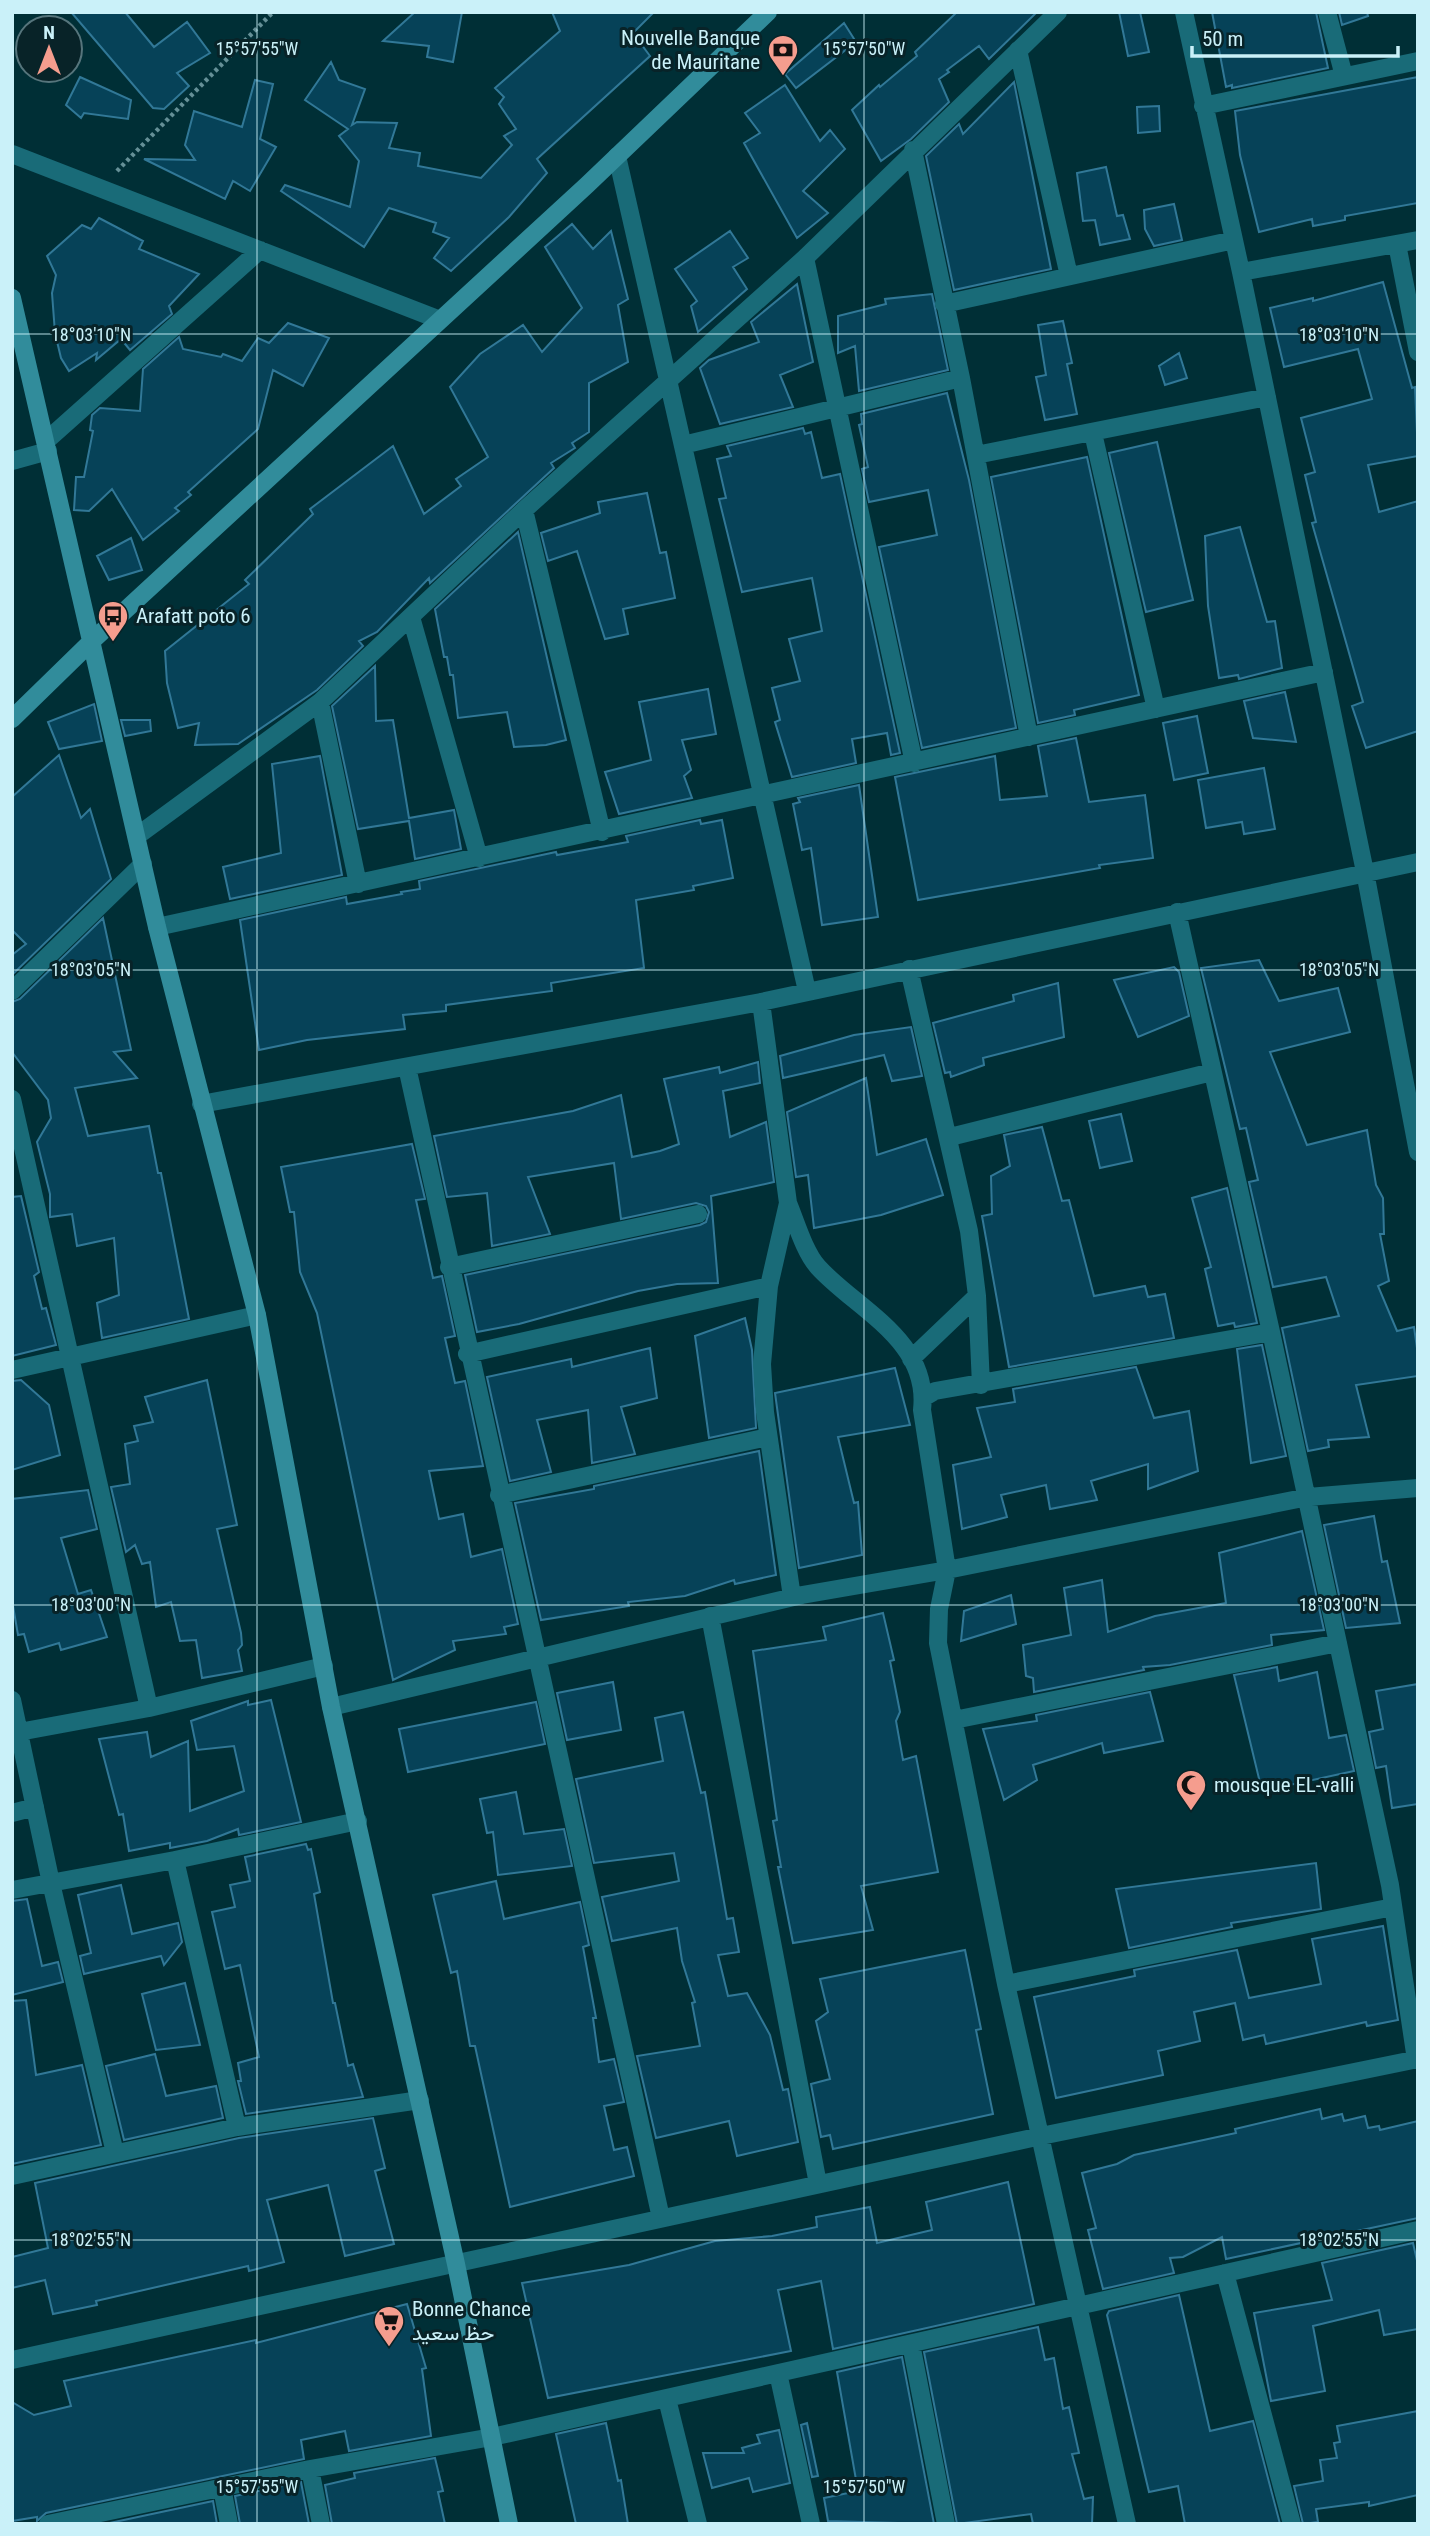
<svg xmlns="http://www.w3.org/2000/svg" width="1430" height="2536" font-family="'Roboto Condensed',Vazirmatn,sans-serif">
  <rect width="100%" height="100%" fill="#002f36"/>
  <path fill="#064258" stroke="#317897" stroke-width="2" d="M71,12H125L154,47L187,22L210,53L177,73L189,86L164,109L153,108Z
    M415,12H462L453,62L427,57L429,46L383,41Z
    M552,12H654L633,33L650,56L537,159L547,173L509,217L451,271L434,258L449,238L433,232L436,223L389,208L364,247L281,191L285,185L350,207L359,161L339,136L348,129L305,100L331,62L339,80L365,89L352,125L357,122L397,123L389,148L420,153L418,166L481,178L512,145L504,136L516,129L499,104L504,97L495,88L560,31Z
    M957,12H1037L989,59L979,46L947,70L949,72L939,79L949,102L911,139L881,161L852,110L879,85L880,87L917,56L915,52Z
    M1119,12H1140L1149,52L1128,56Z
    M1212,12H1316L1328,68L1232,88V85L1226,87Z
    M1339,12H1367L1368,16L1342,25Z
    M844,23L856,42L796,88L785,74Z
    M80,77L131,100L128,119L84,113L81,118L66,105Z
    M1418,77V203L1345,216V220L1313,226L1312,219L1259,232L1240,155L1235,111Z
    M255,80L273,84L260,139L276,147L250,191L233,181L225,199L144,159L195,160L185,145L194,111L242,127Z
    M1014,82L1051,269L954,290L926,156L959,124L963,134Z
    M785,85L820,141L830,130L845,149L803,191L828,213L797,238L744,143L760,133L745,113Z
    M1159,106L1160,131L1138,133L1137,107Z
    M1106,167L1117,216L1123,215L1130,239L1100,245L1095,220L1083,221L1077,173Z
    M1174,204L1182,240L1154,246L1145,229L1144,210Z
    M99,218L143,241L139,249L199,274L169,306L172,314L130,350L121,339L96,360L97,353L69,371L61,358L55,333L52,293L56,275L47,256L82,225L91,229Z
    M572,224L593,249L611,231L628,299L618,305L628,362L589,383V432L572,443L575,448L551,463L554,468L430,583L429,578L377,632L359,641L363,646L317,690L238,744L195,745L199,723L178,728L167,683L165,651L249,584L245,580L313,514L310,509L393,446L424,514L461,486L456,479L488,457L450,387L480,354L523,325L542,352L582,308L545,247Z
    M730,231L748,258L733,267L747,289L698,332L691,306L697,301L675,269Z
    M1383,282L1412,388L1415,387L1418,456L1368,465L1379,512L1418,501V731L1366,748L1352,706L1363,702L1312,523L1316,522L1305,475L1315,472L1301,418L1372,399L1358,349L1284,367L1270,308L1313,298V301Z
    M797,284L813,362L780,375L793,407L720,424L700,368L709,360L759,342L751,322Z
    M932,294L948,370L859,391L855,346L838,353V316L886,304L885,299Z
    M1063,321L1072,363L1067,364L1077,414L1045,420L1036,377L1046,375L1038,325Z
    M288,323L329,338L303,386L273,370L258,429L188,492L191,495L175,508L179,511L143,540L112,489L89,511L74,510L76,477H84L93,431L90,430L92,415L100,408L140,411L143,369L179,337L183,349L221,357L223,354L242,361L258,338L269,343Z
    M1179,353L1187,378L1165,385L1159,366Z
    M947,393L969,480L1016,728L922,748L879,547L937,535L928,490L869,502L862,469L868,467L859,425L862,424L861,414Z
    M803,428L805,434L811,432L822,478L840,474L900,753L891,755L887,733L852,739L856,763L792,777L775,722L780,720L772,688L800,681L789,639L822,631L812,578L742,592L719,499L726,498L717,459L731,456L727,446Z
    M1157,442L1193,600L1146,612L1109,453Z
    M1087,457L1139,695L1074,710L1075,715L1038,723L991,477Z
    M647,493L660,553L666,552L675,598L623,609L628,634L605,639L577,551L548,561L541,533L600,513L598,502Z
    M1240,527L1267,622L1275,621L1282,668L1239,679L1238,675L1219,678L1208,606L1205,536Z
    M518,532L566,740L546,745L514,747L507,712L458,718L453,675H450L447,657H444L435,609Z
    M131,538L142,570L109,580L97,556Z
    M375,666L376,721L393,720L409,818L454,810L461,849L415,859L409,821L358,829L332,706Z
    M708,689L716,734L682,740L691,770L684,776L692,798L619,814L605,772L651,760L639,702Z
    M1285,692L1296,742L1253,738L1244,701Z
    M94,704L102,741L59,749L48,722Z
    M1197,716L1208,773L1174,780L1163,723Z
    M121,720H150L151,731L125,736Z
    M1076,738L1089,802L1145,795L1153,858L1099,865L1100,868L918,900L895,777L995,756L1000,800L1047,796L1038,746Z
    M59,755L81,818L90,809L111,879L12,975V955L26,944L12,930V797Z
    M320,756L342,875L230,899L223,867L281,853L272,764Z
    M1264,768L1275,829L1244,834L1242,822L1206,828L1198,780Z
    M859,785L878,917L822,925L811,848L802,850L793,804L800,802L798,798Z
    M700,820L701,824L722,820L733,878L693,886L694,890L636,900L644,968L551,983L552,991L446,1005V1011L403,1015L405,1029L307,1040L259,1050L240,920L346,897L347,904L402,894L401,892L420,889L419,881L556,852L557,855L628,842L626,836Z
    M103,918L131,1050L114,1052L137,1078L75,1088L88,1136L149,1126L158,1173H161L189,1319L102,1338L97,1303L119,1295L114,1238L77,1246L72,1214L50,1217V1194L37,1142L51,1118L48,1100L12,1052V1002L20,999Z
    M1259,960L1279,1001L1338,988L1350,1032L1270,1052L1307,1145L1367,1130L1376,1185L1383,1198L1384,1234H1380L1389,1281L1378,1286L1397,1331L1414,1327L1418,1355V1376L1356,1385L1369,1437L1328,1440L1329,1447L1308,1451L1282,1328L1339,1316L1326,1277L1273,1287L1249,1182L1258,1180L1246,1128L1240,1129L1201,968Z
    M1174,967L1179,972L1189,1016L1138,1037L1114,980Z
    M1058,983L1064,1037L983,1058L984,1065L951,1077L950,1072L945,1073L933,1023L1014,1001L1013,995Z
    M911,1027L922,1076L892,1081L884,1055L783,1078L780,1056L854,1035Z
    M758,1062L760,1083L723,1091L730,1137L766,1122L774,1182L711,1196L718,1283L677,1284L638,1291L519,1324L477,1332L465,1275L700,1225L706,1222L709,1212L706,1206L696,1203L621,1219L614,1163L528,1177L550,1234L492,1246L487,1193L447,1197L434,1136L573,1111L621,1095L632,1157L660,1151L679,1144L664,1079L719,1067L720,1073Z
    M866,1078L877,1155L926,1139L943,1195L881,1215L814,1228L808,1175L796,1177L787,1112Z
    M1121,1114L1132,1161L1100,1168L1089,1121Z
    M1042,1127L1062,1201L1069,1200L1094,1296L1145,1286L1148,1297L1165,1294L1174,1338L1009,1367L982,1216L992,1214L991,1176L1010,1166L1004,1135Z
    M412,1144L425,1199L416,1200L433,1278L442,1276L455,1336L445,1338L455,1383L465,1381L483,1466L429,1471L439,1519L463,1514L471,1557L502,1549L518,1624L504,1627L506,1634L453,1641L455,1650L393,1680L317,1313L300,1272L294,1212H290L281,1167Z
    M1227,1188L1257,1323L1235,1327L1234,1323L1218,1326L1205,1269L1211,1267L1192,1198Z
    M21,1196L39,1272L34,1276L42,1309L46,1308L56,1345L12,1356V1197Z
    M745,1318L752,1350L756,1428L709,1438L695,1336Z
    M1262,1345L1286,1456L1251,1463L1237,1349Z
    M650,1348L657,1398L621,1407L635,1454L592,1463L588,1410L537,1420L551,1472L510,1481L487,1377L571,1359L572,1367Z
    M1136,1367L1154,1418L1189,1411L1198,1471L1148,1489V1464L1091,1481L1097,1500L1050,1509L1046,1485L1001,1495L1007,1517L962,1529L953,1465L991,1457L977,1408L1015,1402L1013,1389Z
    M895,1368L910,1425L838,1437L854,1503L858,1502L862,1555L799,1568L775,1393Z
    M21,1380L49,1405L60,1455L12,1470V1381Z
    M207,1380L237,1525L217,1529L241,1633L242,1645L238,1650L242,1671L202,1678L196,1640L180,1641L171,1602L156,1607L150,1562L142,1564L135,1545L126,1552L111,1487L130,1484L125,1444L138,1441L134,1426L153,1422L145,1397Z
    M759,1451L776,1575L735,1584L734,1580L685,1596L628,1602L629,1606L541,1620L515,1503L594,1489V1486Z
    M88,1490L97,1529L61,1538L78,1594L91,1590L107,1637L61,1650L59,1643L29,1652L24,1634L18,1635L12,1600V1499Z
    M1374,1516L1382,1562L1387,1561L1400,1623L1346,1628L1324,1525Z
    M1302,1531L1324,1630L1271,1635L1272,1645L1170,1665L1143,1667L1144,1670L1034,1692L1033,1678L1026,1676L1023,1645L1071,1635L1064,1588L1102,1580L1108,1632L1155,1616L1226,1603L1219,1553Z
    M1011,1595L1016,1624L961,1641L964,1611Z
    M883,1613L894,1660L890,1661L900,1712L896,1721L903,1760L916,1756L938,1872L861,1886L873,1930L793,1943L778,1867H781L773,1821L777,1820L753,1651L826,1640L823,1627Z
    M1277,1667L1279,1681L1317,1672L1329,1738L1346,1735L1354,1771L1262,1791L1234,1675Z
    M613,1682L621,1730L567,1740L557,1693Z
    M1418,1684V1804L1392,1808L1386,1766L1376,1768L1369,1732L1383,1729L1376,1691Z
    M1150,1692L1163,1741L1104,1753L1102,1743L1033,1765L1037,1780L1004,1800L983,1729L1037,1721L1036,1715Z
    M271,1700L301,1822L239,1835L238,1829L207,1841L170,1848V1843L129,1851L123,1814L119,1815L99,1739L147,1732L151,1757L188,1741L190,1811L244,1791L234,1746L197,1750L191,1721L248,1701V1705Z
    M536,1702L545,1744L408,1772L399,1729Z
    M683,1712L701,1793L705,1792L727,1919L733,1918L739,1952L718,1955L728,1996L747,1993L770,2035L783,2090L788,2089L798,2142L737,2156L729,2121L656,2138L637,2056L700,2046L692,2003L695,2002L682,1961L677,1928L612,1941L602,1897L679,1881L674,1853L594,1863L576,1779L663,1761L655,1718Z
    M516,1792L524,1834L564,1829L572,1866L498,1875L493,1832L487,1833L480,1799Z
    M306,1844L308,1850L311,1849L320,1892L314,1894L333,2003H335L348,2066L353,2064L363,2097L246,2114L238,2081H241L238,2063L259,2057L240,1965L225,1969L212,1912L235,1907L230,1885L250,1881L245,1857Z
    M1316,1863L1321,1909L1231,1923L1232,1927L1129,1948L1116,1889Z
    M496,1881L504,1919L580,1902L589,1945L583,1947L596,2018H593L599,2062L614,2059L624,2102L604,2106L614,2150L627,2147L634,2176L510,2207L475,2046H470L457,1971L451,1973L433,1895Z
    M121,1885L132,1934L178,1923L182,1942L164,1965L161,1956L84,1974L80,1956L91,1953L78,1895Z
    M27,1899L42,1966L58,1962L63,1982L12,1995V1901Z
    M1383,1926L1398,2020L1367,2026L1366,2022L1266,2044L1264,2035L1243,2040L1235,2003L1194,2012L1200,2041L1158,2051L1163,2075L1056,2098L1034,1997L1135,1976L1134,1970L1237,1950L1249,1998L1321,1984L1312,1939Z
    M965,1950L981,2029L976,2030L993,2114L833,2149L830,2135L821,2137L811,2084L830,2079L816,2021L828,2012L820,1979Z
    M185,1983L200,2045L156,2050L142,1994Z
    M26,2000L36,2075L82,2065L101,2145L12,2164V2001Z
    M155,2054L166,2096L216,2086L223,2118L124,2140L106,2066Z
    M1320,2109L1322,2119L1342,2114L1344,2121L1365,2116L1368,2128L1379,2126L1380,2130L1418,2121V2218L1226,2259L1222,2237L1183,2257L1170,2258L1174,2273L1103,2289L1088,2230L1096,2228L1082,2173L1117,2164L1134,2155L1236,2133L1235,2129Z
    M373,2118L385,2168L375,2171L394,2244L345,2256L328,2185L267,2200L284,2262L249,2271L248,2266L96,2301L97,2305L53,2314L45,2280L12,2288V2257L48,2248L35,2183L239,2138Z
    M1008,2182L1034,2304L833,2349L821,2281L778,2290L791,2351L548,2398L522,2283L629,2265L715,2241L772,2236L817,2227L816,2217L870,2207L877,2243L932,2230L926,2202Z
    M1413,2243L1418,2265V2329L1384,2335L1379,2310L1313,2326L1325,2391L1271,2401L1254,2313L1332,2300L1322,2263Z
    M1179,2295L1210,2431L1253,2421L1280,2524H1185L1178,2486L1149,2492L1107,2315L1109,2311Z
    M407,2304L426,2368L422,2369L431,2436L349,2451L345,2431L301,2440L304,2459L46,2513L37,2521V2517L12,2521V2402L34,2415L71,2406L64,2381L256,2340V2343Z
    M1038,2327L1045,2360L1054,2358L1063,2409L1069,2407L1079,2453L1072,2454L1084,2499L1093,2497L1092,2524H1033L1031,2514L957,2524L924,2352Z
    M902,2357L934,2524L828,2521L824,2498L858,2491L837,2372Z
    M1418,2411V2495L1369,2506V2502L1316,2509L1318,2522L1303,2524L1294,2486L1323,2481L1320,2460L1337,2458L1334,2443L1340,2442L1337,2426Z
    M606,2423L618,2481L621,2480L628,2524H576L556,2434Z
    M807,2423L818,2476L812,2477L801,2425Z
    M779,2430L790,2483L753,2492L749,2478L712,2488L703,2453H744L742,2448L760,2443L757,2435Z
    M435,2458L443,2491L438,2492L445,2524H332L325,2485L355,2478L354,2473Z
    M301,2482L309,2524H240L235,2496Z
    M213,2501L217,2524H105Z"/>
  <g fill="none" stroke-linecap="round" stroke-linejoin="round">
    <path stroke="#659097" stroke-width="4.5" stroke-dasharray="3.5 3.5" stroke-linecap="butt" d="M117,171L273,12"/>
    <path stroke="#196b78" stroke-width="18" d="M1184,12L1241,272L1365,872L1418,1152
      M1327,12L1344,76
      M1018,50L1069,276
      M1203,106L1418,61
      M913,150L961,378L1029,737
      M12,154L440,320
      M617,156L807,991
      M1397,244L1418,352
      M805,258L914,763
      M1241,272L1418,240
      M944,304L1234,240
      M1093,433L1156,709
      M46,441L260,250
      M683,445L961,378
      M976,455L1267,397
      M12,461L48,451
      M524,510L602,832
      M411,617L479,858
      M320,702L358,884
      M137,836L320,702L524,510L805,258L1058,12
      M1177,912L1271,1332L1390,1885L1416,2060
      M157,927L1324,672
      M909,969L969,1231L977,1296L981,1385
      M12,991L143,864
      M761,1002L788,1203L769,1286L762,1364L765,1412L792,1597
      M407,1067L661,2218
      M12,1099L149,1708
      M201,1104L761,1002L1418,862
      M950,1137L1212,1072
      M788,1203C796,1222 804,1251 818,1267C856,1309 930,1340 922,1410L947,1570L939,1609L938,1643L1006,1984L1127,2524
      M449,1267L698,1214
      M467,1354L769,1286
      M911,1359L977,1296
      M12,1370L257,1315
      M923,1398L935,1391L1271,1332
      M499,1495L768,1437
      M710,1616L818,2184
      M12,1700L51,1883L115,2153
      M331,1707L802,1595L947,1570L1308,1497L1418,1488
      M954,1720L1338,1643
      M19,1732L149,1708L324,1666
      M12,1813L35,1807
      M175,1860L237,2127
      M12,1890L175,1860L358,1821
      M1006,1984L1393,1907
      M12,2176L237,2127L420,2100
      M1225,2273L1292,2524
      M911,2344L946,2524
      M12,2360L1041,2136L1418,2059
      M778,2373L811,2524
      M667,2399L698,2524
      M310,2469L321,2524
      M222,2488L229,2524
      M48,2524L310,2469L492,2437L1418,2230"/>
    <path stroke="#318c9b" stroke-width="18" d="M12,298L157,927L257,1315L331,1707L456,2264L509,2524
      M12,719L93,640L587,185L768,12"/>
  </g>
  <path fill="none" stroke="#caf1f9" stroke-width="2" stroke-opacity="0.45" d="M257,12V2524M864,12V2524M12,334H1418M12,970H1418M12,1605H1418M12,2240H1418"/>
  <defs>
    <g id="bank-pin" transform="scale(1.575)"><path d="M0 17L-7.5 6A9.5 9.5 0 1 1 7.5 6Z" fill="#f59d8e" stroke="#082328"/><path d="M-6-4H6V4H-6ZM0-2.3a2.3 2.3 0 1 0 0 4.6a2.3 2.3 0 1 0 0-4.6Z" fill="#111"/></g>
    <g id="bus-pin" transform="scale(1.575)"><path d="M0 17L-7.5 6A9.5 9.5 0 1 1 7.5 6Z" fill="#f59d8e" stroke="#082328"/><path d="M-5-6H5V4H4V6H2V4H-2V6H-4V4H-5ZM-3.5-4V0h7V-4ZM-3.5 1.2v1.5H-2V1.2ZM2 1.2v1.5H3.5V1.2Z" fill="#111"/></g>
    <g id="mosque-pin" transform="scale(1.575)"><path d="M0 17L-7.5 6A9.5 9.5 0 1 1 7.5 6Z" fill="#f59d8e" stroke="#082328"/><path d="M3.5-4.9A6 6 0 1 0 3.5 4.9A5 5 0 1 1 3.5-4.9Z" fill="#111"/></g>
    <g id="supermarket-pin" transform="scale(1.575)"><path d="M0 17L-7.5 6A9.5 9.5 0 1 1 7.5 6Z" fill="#f59d8e" stroke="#082328"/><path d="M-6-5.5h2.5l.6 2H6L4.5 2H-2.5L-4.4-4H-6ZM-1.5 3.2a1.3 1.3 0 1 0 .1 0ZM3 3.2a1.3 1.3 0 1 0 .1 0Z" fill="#111"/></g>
  </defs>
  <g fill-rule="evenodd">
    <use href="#bank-pin" x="783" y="50"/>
    <use href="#bus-pin" x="113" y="616"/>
    <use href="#mosque-pin" x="1191" y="1785"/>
    <use href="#supermarket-pin" x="389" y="2321"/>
  </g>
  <g text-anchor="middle" stroke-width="6" stroke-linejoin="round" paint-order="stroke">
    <g font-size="21" fill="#caf1f9" stroke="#082328" text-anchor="start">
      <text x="760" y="45" text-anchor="end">Nouvelle Banque<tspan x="760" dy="24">de Mauritane</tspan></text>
      <text x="136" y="623">Arafatt poto 6</text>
      <text x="1214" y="1792">mousque EL-valli</text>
      <text x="412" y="2316">Bonne Chance<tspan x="412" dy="24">حظ سعيد</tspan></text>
    </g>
  </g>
  <g font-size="18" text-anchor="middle" fill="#caf1f9" stroke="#082328" stroke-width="6" stroke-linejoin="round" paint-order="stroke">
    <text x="257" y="55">15°57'55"W</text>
    <text x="864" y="55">15°57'50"W</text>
    <text x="91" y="341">18°03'10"N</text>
    <text x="1339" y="341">18°03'10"N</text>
    <text x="91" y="976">18°03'05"N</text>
    <text x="1339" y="976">18°03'05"N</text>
    <text x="91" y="1611">18°03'00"N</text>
    <text x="1339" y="1611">18°03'00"N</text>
    <text x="91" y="2246">18°02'55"N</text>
    <text x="1339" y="2246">18°02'55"N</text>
    <text x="257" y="2493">15°57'55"W</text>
    <text x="864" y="2493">15°57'50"W</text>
  </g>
  <rect width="1430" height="2536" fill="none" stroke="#caf1f9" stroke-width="28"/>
  <g transform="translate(49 49)"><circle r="33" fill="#082328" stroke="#56757c" stroke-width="2"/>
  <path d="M0-5L12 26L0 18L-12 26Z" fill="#f59d8e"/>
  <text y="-10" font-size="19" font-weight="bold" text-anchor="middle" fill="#caf1f9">N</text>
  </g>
  <path d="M1192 46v10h206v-10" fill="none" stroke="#caf1f9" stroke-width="3.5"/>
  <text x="1202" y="46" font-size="21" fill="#caf1f9" stroke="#082328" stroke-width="5" paint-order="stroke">50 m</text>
</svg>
